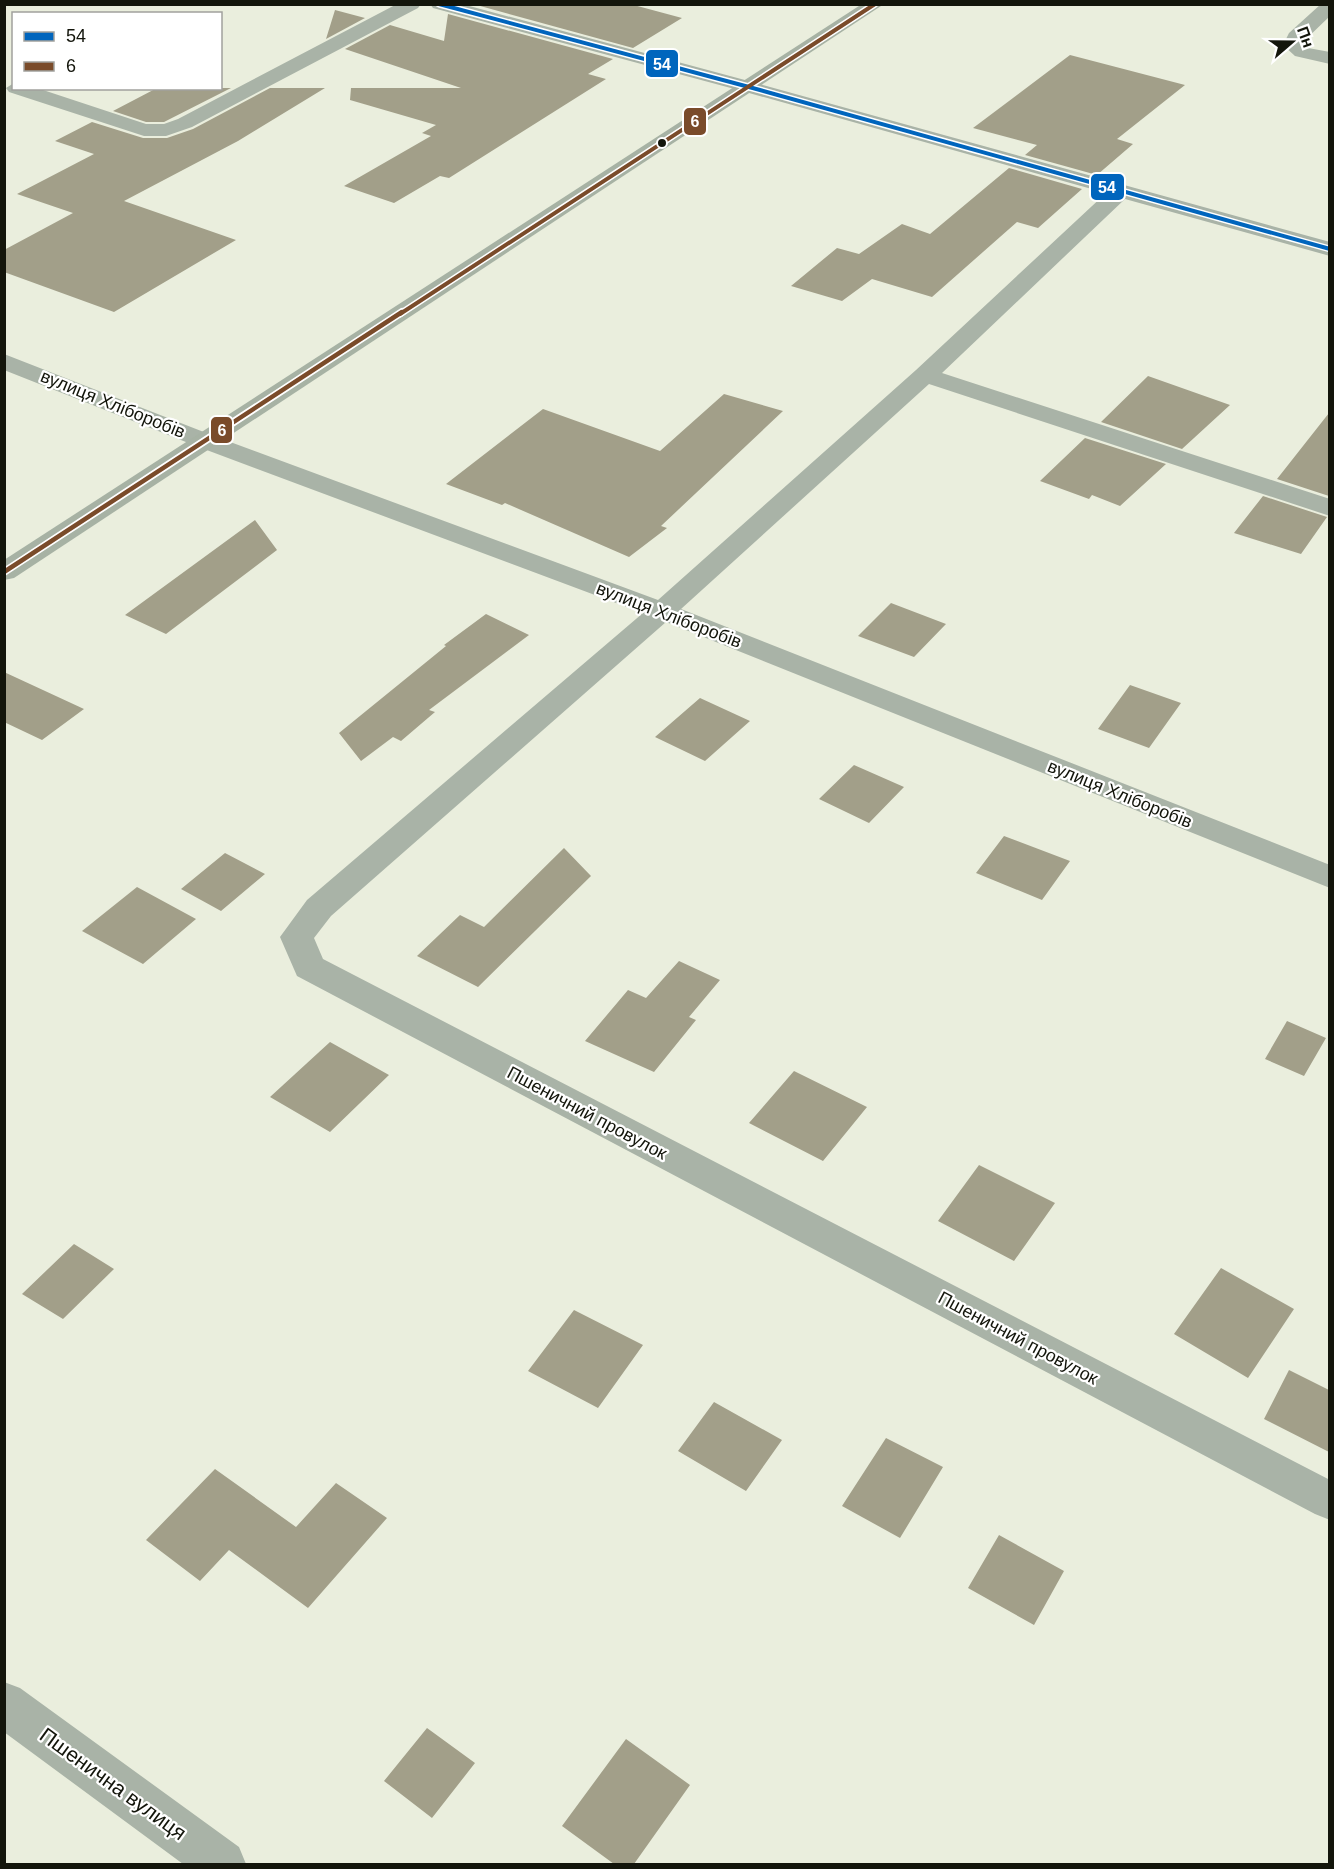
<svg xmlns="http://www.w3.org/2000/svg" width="1334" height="1869" font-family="Arial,sans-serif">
  <rect width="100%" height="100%" fill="#eaeedd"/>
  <path fill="#a29f89" d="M473,4H630L682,18L633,48Z
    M335,10L365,18L326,39Z
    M448,14L613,59L588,74L606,79L449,178L440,176L394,203L344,186L431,136L422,133L436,125L350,100L351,88H461L345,49L390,25L444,41Z
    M1070,55L1185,85L1117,139L1133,144L1097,175L1025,155L1037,145L973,128Z
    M157,88H231L164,122H146L113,111Z
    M270,88H325L238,141L124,201L236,240L114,312L4,272V250L73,213L17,194L94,154L55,141L92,122L143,138H167L193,129Z
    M1009,168L1082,189L1038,228L1017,222L932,297L872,279L842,301L791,286L837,248L859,254L902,224L930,234Z
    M1148,376L1230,405L1182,449L1101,422Z
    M724,394L783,411L661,526L667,528L629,557L505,503L502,505L446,484L543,409L660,451Z
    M1329,413V496L1277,479Z
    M1085,438L1166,464L1120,506L1092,495L1089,499L1040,481Z
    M1263,496L1327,517L1301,554L1234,533Z
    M255,520L277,550L166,634L125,615Z
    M891,603L946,624L914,657L858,636Z
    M486,614L529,635L429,710L435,712L401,741L393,737L361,761L339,733L446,646L444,645Z
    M4,672L84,709L42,740L4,722Z
    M1130,685L1181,703L1149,748L1098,729Z
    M700,698L750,721L705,761L655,737Z
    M854,765L904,787L869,823L819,799Z
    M1004,836L1070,861L1042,900L976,873Z
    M564,848L591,876L478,987L417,956L460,915L484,927Z
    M225,853L265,874L221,911L181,889Z
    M137,887L196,919L143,964L82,931Z
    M679,961L720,980L689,1017L696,1020L654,1072L585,1041L628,990L646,998Z
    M1287,1021L1326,1038L1304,1076L1265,1059Z
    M330,1042L389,1075L330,1132L270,1097Z
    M794,1071L867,1107L823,1161L749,1123Z
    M979,1165L1055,1203L1014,1261L938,1221Z
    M74,1244L114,1269L63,1319L22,1294Z
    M1221,1268L1294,1309L1248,1378L1174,1334Z
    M574,1310L643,1345L598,1408L528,1371Z
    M1289,1370L1329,1390V1452L1264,1419Z
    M714,1402L782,1440L746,1491L678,1451Z
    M886,1438L943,1467L900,1538L842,1506Z
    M215,1469L296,1527L336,1483L387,1518L308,1608L229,1550L200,1581L146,1540Z
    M999,1535L1064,1571L1034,1625L968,1588Z
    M427,1728L475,1763L432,1818L384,1781Z
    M626,1739L690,1785L634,1864H614L562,1826Z"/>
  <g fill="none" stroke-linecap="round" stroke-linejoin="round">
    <path fill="#a9b3a7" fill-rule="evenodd" d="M397,4H421L418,8L192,127L166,136H144L9,92L6,88L14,83V88H37L146,124H164L178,119Z
      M430,4H462L756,83L1330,242V256L1125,199L942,373L1330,499V516L929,384L681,609L1330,865V888L666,622L331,916L314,938L323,959L1330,1480V1520L1315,1514L297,976L280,937L307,900L643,613L196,446L4,370V354L214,436L658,600L916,370L1106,193L742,91L433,8Z
      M1321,4H1330V16L1302,43L1308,48L1330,52V64L1295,56L1283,45L1289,33Z
      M4,1682L20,1688L239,1847L246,1864H183L4,1732Z"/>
    <path fill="#a7b2a4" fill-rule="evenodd" d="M862,4H884L14,578L4,580V560Z"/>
    <g stroke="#fff" stroke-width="7">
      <path id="bus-1" d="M439,4L749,87L1330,249"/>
    </g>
    <g stroke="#fff" stroke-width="7">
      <path id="bus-2-far1" d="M400,314L875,4"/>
    </g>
    <g stroke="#fff" stroke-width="8">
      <path id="bus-2" d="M4,572L402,312"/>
    </g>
    <use href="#bus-1" stroke="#0065bd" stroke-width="4"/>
    <use href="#bus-2-far1" stroke="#7a4b2a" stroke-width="4"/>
    <use href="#bus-2" stroke="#7a4b2a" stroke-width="4.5"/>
  </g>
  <circle fill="#13150b" stroke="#fff" stroke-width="2" cx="662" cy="143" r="5"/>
  <g text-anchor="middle" stroke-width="4.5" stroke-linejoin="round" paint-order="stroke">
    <g font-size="18" fill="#13150b" stroke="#fff">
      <text transform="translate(113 404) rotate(22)" y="6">вулиця Хліборобів</text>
      <text transform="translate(669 615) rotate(21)" y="6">вулиця Хліборобів</text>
      <text transform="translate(1120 794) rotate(22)" y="6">вулиця Хліборобів</text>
      <text transform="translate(587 1113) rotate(28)" y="6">Пшеничний провулок</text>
      <text transform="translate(1018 1338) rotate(28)" y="6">Пшеничний провулок</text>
    </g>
    <g font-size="21" fill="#13150b" stroke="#fff">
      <text transform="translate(113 1784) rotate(36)" y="7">Пшенична вулиця</text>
    </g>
  </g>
  <g stroke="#fff" stroke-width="2">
    <rect x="645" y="49" width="34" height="29" rx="6" fill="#0065bd"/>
    <rect x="683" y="107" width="24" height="29" rx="6" fill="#7a4b2a"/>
    <rect x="1090" y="173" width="35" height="28" rx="6" fill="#0065bd"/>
    <rect x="210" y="416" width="23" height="28" rx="6" fill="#7a4b2a"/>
  </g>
  <g font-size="16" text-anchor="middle" font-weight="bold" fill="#fff">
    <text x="662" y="70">54</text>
    <text x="695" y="127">6</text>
    <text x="1107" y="193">54</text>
    <text x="222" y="436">6</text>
  </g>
  <rect width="1334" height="1869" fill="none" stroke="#13150b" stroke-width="12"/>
  <rect x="12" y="12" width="210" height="78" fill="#ffffff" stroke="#a1a19d" stroke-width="1.5"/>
  <rect x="24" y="32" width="30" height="9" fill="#0065bd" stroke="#a1a19d" stroke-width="1.5"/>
  <text x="66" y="42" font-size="18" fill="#13150b">54</text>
  <rect x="24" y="62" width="30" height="9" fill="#7a4b2a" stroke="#a1a19d" stroke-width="1.5"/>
  <text x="66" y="72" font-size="18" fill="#13150b">6</text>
  <g transform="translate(1292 42) rotate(70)" stroke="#ffffff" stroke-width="4.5" paint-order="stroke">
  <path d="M0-4.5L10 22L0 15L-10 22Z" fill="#13150b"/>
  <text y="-9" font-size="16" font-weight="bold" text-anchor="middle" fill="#13150b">Пн</text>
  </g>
</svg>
